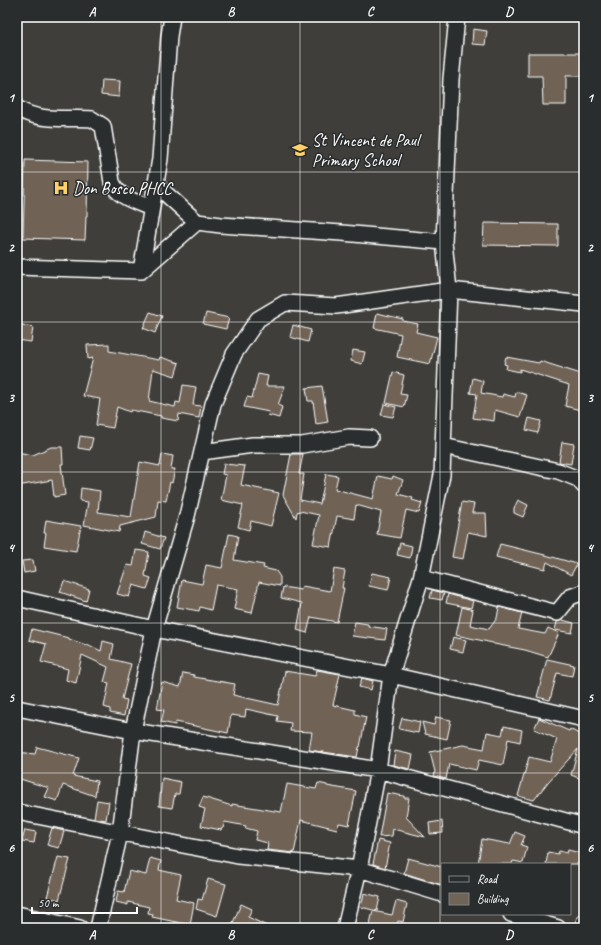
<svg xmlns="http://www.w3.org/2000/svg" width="601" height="945" font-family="Caveat,sans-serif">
  <rect width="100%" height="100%" fill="#3f3e3a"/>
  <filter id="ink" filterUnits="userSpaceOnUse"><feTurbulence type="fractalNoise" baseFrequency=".025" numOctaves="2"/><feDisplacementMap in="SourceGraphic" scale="8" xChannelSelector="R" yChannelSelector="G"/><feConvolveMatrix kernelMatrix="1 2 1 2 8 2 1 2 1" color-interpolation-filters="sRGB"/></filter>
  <g filter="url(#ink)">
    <path fill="#6f6456" stroke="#fff" d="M473,29L487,31L485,45L472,44Z
      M528,53H584V76H566V105H543L542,76H528Z
      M102,80L120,81L119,97L101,95Z
      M25,160L88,162L87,216H86L85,240L23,238Z
      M484,223L558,224V246L483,245Z
      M150,312L162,316L155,333L143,328Z
      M206,313L229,318L226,329L203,324Z
      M377,313L403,319V321L418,324L416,332L437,337L430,364L397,357L401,334L374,328Z
      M17,324L33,327L31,342L17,340Z
      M293,325L311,330L308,342L290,337Z
      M109,344V351L159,360L160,357L179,363L175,376L153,369L149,401L175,407L176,402L180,403L183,385L196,387L193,405L201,406L199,418L179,414L178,421L161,418V416L131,410L130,412L117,407L113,428L96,425L100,399L83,396L93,358L88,359L87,345Z
      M353,350L365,352L362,364L351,361Z
      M506,357L539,363L540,361L584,375V411L565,406L569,385L520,369V372L506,369L507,365L504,364Z
      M393,372L404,375L400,394L407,395L404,407L386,403Z
      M258,374L268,376L266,386H285L278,405L282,407L279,418L268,415L269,412L244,407L247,397L252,398Z
      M473,378L483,381L481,393L502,397L503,394L515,397L516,392L527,395L520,417L495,410L494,421L473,418L477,394L470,393Z
      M322,386L328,422L316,424L313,401H308L306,388Z
      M384,404L396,407L393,417L381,415Z
      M529,418L541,421L538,433L526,430Z
      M80,436L93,438L90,450L78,448Z
      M562,442L574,444L571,464L559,462Z
      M51,447H62L63,464H61L65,495L54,497L52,480L17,486V452L33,455Z
      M162,454L173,456L171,469H175L172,483L170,482L166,501L158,500L156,517L120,526L119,532L84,525L88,502L80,501L81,488L100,491L98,512L131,517L140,462L160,466Z
      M291,454H303L299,474H304L300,500L320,504L326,474L338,476L335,489L373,499L378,476L392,479L393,476L403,480L398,494L413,498L412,500L422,503L419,513L406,510L400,538L377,534L381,512L356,505L354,519L337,516L331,547L313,544L319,515L300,511L297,512L296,518L283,495Z
      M224,464L245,466L241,485L279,493L271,526L251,521L249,530L238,527L243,505L221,500L226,475L222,474Z
      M518,500L528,505L523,517L514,513V508Z
      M462,502L474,504L472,513H486L487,536L468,532L463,559L452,557Z
      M46,520L81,526L76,551L44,546L46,533H44Z
      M145,532L164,538L160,549L142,544Z
      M229,534L238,536L234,560L264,565L263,568L276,571L280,577V586L259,582L252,613L234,609L238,589L216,585L211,610L200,607L199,611L177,607L182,580L202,584L206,565L222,568Z
      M400,543L412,546L410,558L397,555Z
      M500,544L549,556L577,564L571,575L547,562L545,569L496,557Z
      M136,550L149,552L145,576L151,578L147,589L133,585L129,597L117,594L127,565L133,566Z
      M33,560L35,571L24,573L22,561Z
      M334,569L345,571L342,588H344L337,622L311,617L307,633L297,630L302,603L281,598L283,587L301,590L302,586L330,591Z
      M372,573L391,577L388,590L369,586Z
      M64,581L89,589L86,601L60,592Z
      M432,590L444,593L442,600L430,598Z
      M448,594L473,601L471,608L446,603Z
      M462,607L473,610L470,625L489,629L497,618L499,607L522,613L518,629L545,634L548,628L559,633L548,657L525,650L494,644L493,643L456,635Z
      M562,620L574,623L572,633L555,630L557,622Z
      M355,622L368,624V626L387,629L385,640L352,636Z
      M32,629L69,638V639L86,645L87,644L101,651L103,641L114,644L111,659L131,664L122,699L127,700L124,716L110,713V709L104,707L109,683L104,682L108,667L82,655L76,683L66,680L68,669L41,662L46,644L29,640Z
      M453,637L466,640L463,652L450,649Z
      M547,659L574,665L572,676L557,673L550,700L537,697Z
      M317,670L340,674L333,705L355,710V714L366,717L360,747H359L357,757L309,750L312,732L290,731L291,723L277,721L278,716L246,709L245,717L231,715L228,733L176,722L175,725L161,722L164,710L157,709L162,682L180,687L183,673L194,675V677L235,684L233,695L278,705L285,671L315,676Z
      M362,678L373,681L371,690L359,687Z
      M436,717L451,720L447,739L425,734L422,722L434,725Z
      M402,718L420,722L418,733L399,729Z
      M539,718L569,731L570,729L584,737V780L571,775L578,749L548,782L534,800L518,796L529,757L550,762L557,739L534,729Z
      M504,726L522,730L520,742L508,739L503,765L479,760L476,770L449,764L446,779L434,776L435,772L430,752L463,745L484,749L487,732L502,735Z
      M37,747L79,758L73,776L97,781L95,796L63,785L57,801L45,797L49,788L17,778V752L35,754Z
      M395,751L413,755L410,769L393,765Z
      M162,778L181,782L179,794H175L172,808L159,806Z
      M318,783L327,785V786L356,791L349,825L339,823L337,829L301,820L294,853L267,850L268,843L255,840L257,831L245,828L246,826L225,822L223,828H222L221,830L201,826L205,809L199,807L203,797L232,806V804L281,812L287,784L316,789Z
      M387,793L404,796V798H409L406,817L425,837L393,829L392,836L379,837Z
      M97,800L109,802L106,820L94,818Z
      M442,821L443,833L430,834L429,823Z
      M52,828L64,831L59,848L47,845Z
      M25,830L36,832L34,843L22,841Z
      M515,832L525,836L521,845L527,847L523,863L513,861L512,864H478L482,839L510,844Z
      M378,840L390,843L385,868L373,864Z
      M568,850L584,854V865L579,864H546L548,852L558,854L559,851L567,853Z
      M58,857L70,859L59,900L47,897Z
      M150,858L161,861L159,870L181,875L176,899L194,903L190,925L152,917L153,914L148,913L149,907L128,902V905L116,902L118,891L124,892L129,871L146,875Z
      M408,858L442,867V885L404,873Z
      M208,879L226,884L217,916L196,909L198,899L202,900Z
      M364,893L380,897L377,911L361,907Z
      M396,901L407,904L403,922L398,921L396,928H369L373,911L392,915Z
      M241,904L252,909L248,917L271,928H239L232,925Z"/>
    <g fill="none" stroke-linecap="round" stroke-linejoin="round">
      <g stroke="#fff" stroke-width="18">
        <path id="street" d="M17,108C40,123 67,117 92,119L103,126L112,182C118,198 137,202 151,208
          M155,184L197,222
          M17,267L141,271L160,159L169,36L172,17
          M141,271L197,222L221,225L342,233L444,242
          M443,446L558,471L578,479L584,486
          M202,452L253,445H302L349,437L370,438
          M421,578L557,613L570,597L584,592
          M17,598L154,629L391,675L584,719
          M17,708L133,731L378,770L584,826
          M17,812L238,856L359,869L442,894
          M17,914L80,928
          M511,914L558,928
          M98,928L120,833L133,731L154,629L187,516L213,404L234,354L258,319L285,303L336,306L449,290L584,304
          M345,928L359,869L378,770L391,675L421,578L442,475L449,290L444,242L451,79L457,17
          M583,928L584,922"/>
      </g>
      <use href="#street" stroke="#2a2d2e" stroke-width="15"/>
    </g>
  </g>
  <path fill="none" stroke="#fff" stroke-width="1" stroke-opacity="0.55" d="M161,17V928M300,17V928M440,17V928M17,172H584M17,322H584M17,472H584M17,623H584M17,773H584"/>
  <defs>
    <g id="school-bare" transform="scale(1.2)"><path d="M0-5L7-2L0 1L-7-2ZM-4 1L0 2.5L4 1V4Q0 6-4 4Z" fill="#ffd166" stroke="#2a2d2e" stroke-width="2.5" paint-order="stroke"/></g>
    <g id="hospital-bare" transform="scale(1.2)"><path d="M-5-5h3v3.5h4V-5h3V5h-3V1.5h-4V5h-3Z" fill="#ffd166" stroke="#2a2d2e" stroke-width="2.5" paint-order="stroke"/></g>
  </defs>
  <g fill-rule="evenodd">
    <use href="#school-bare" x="300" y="150"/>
    <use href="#hospital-bare" x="61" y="188"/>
  </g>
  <g text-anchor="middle" stroke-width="3" stroke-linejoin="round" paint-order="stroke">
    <g font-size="17" fill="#fff" stroke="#2a2d2e" text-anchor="start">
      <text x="312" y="146">St Vincent de Paul<tspan x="312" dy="20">Primary School</tspan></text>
      <text x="73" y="194">Don Bosco PHCC</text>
    </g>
  </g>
  <rect width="601" height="945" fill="none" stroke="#2a2d2e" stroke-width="44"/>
  <rect x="441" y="863" width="130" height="52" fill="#2a2d2e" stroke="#7f8182"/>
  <rect x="449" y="876" width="20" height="6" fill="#2a2d2e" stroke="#7f8182"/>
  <text x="477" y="883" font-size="12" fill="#ffffff">Road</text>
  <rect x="449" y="893" width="20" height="12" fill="#6f6456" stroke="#7f8182"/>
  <text x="477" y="903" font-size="12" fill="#ffffff">Building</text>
  <path d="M32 907v6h105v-6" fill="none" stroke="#ffffff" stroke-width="2"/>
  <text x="38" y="907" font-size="12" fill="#ffffff" stroke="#2a2d2e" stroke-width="3" paint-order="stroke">50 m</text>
  <rect x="22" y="22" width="557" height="901" fill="none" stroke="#fff" stroke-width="1.5"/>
  <g font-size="13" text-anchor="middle" font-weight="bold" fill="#fff">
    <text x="92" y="16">A</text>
    <text x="231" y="16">B</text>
    <text x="370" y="16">C</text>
    <text x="509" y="16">D</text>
    <text x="11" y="102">1</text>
    <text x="590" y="102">1</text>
    <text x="11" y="252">2</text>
    <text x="590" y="252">2</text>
    <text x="11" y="402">3</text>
    <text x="590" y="402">3</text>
    <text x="11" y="552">4</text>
    <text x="590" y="552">4</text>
    <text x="11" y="702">5</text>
    <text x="590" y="702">5</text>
    <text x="11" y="852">6</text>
    <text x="590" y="852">6</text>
    <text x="92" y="939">A</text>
    <text x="231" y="939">B</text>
    <text x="370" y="939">C</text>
    <text x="509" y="939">D</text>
  </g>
</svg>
